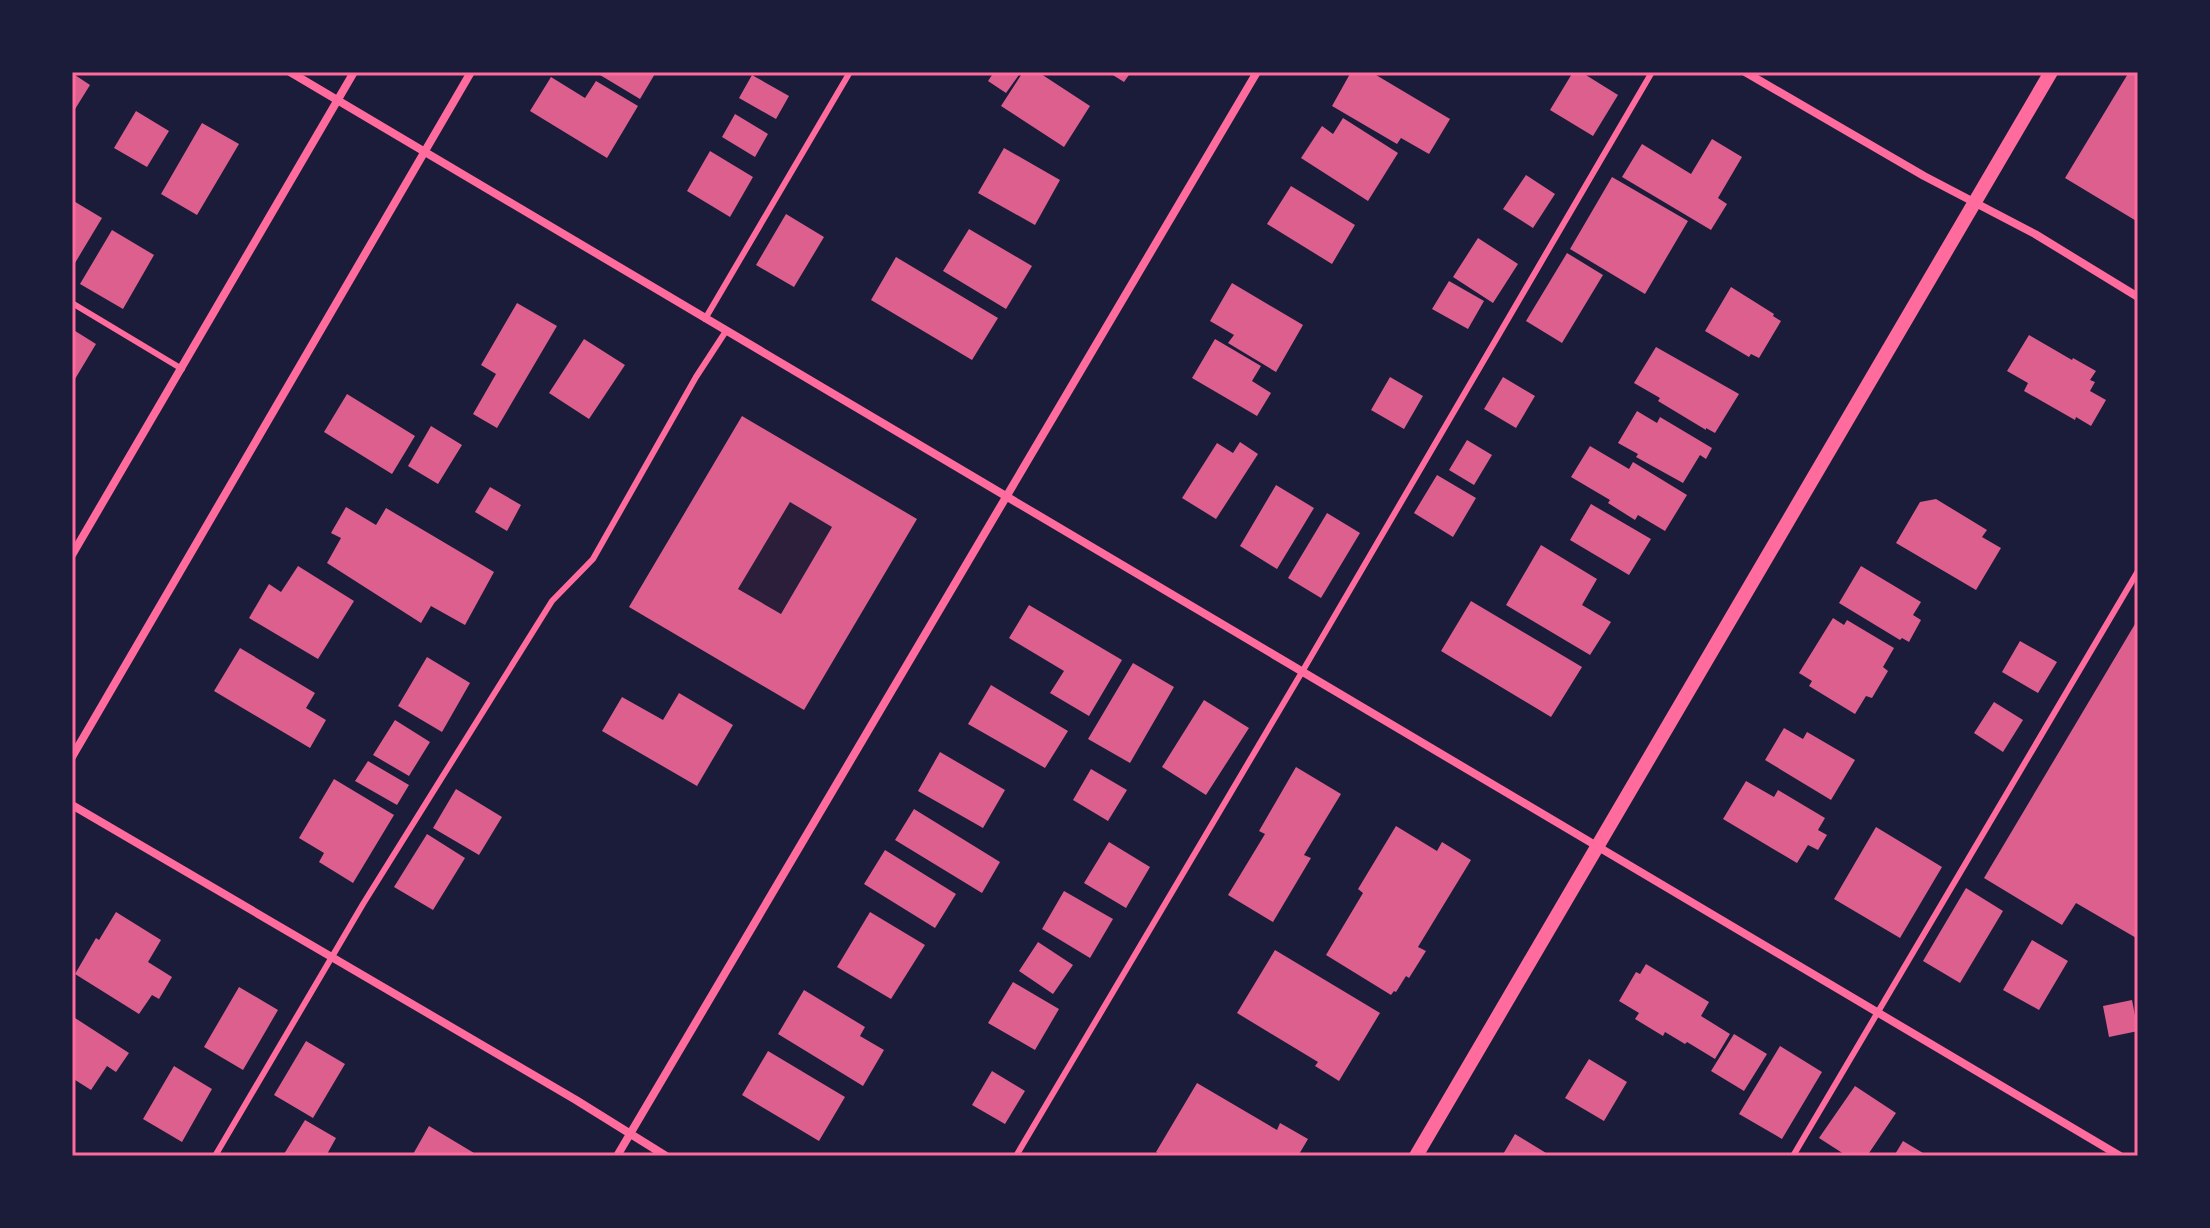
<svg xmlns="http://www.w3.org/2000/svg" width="2210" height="1228" font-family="'DejaVu Sans',sans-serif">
  <rect width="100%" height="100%" fill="#1b1b3a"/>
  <path fill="#2a1e3b" d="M790,502L832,527L781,614L738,589Z"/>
  <path fill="#dd5f8e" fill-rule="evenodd" d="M595,72H656L640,99Z
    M994,72H1021L1006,93L988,81Z
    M1023,72H1038L1090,106L1064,147L1001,106Z
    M1108,72H1131L1124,82Z
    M1351,72H1371L1450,119L1429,154L1401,138L1397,144L1332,106Z
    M1573,72H1581L1618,95L1593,136L1550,110Z
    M2129,72H2138V222L2065,178Z
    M72,73L90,85L72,114Z
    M752,75L789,96L776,119L739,98Z
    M551,77L585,98L596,81L638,106L607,158L530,111Z
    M136,111L169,131L147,167L114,148Z
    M735,114L768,134L755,157L722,137Z
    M1343,118L1398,153L1368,201L1301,158L1322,126L1333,134Z
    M202,123L239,144L197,215L161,194Z
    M1712,139L1742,157L1718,198L1727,204L1711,230L1622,177L1642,144L1691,174Z
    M1004,148L1060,180L1035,225L978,193Z
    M710,151L753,177L730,217L687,191Z
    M1526,175L1555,194L1533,228L1503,209Z
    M1612,177L1688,221L1645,294L1570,249Z
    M1291,186L1355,225L1332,264L1267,224Z
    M72,200L102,218L72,268Z
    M786,214L824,237L794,287L756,265Z
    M969,229L1032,266L1006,309L943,271Z
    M112,230L154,255L123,309L80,284Z
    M1478,238L1518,264L1493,303L1453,277Z
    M1567,253L1603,275L1562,343L1526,321Z
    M896,257L998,318L972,360L871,300Z
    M1449,281L1484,301L1468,329L1432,309Z
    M1232,283L1303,325L1276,372L1228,343L1234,335L1210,321Z
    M1731,287L1774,314L1773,316L1781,321L1759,358L1751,354L1749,357L1705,331Z
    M517,303L557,326L497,428L473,414L496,374L481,365Z
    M72,329L96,344L72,384Z
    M2029,335L2072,360L2073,358L2096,371L2090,380L2095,382L2090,391L2106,400L2091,426L2076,417L2075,420L2024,391L2028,383L2007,371Z
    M584,339L625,365L589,419L549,393Z
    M1215,339L1261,366L1252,381L1271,393L1257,416L1192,378Z
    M1656,347L1739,394L1715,433L1706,428V430L1658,401L1660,398L1634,383Z
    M1390,377L1423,396L1404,429L1371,410Z
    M1503,377L1535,396L1516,428L1484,409Z
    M347,394L415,436L392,474L324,432Z
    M1637,411L1657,423L1660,417L1712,448L1706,459L1700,455L1683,483L1636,457L1638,454L1618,443Z
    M742,416L917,519L804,710L629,607ZM790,502L832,527L781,614L738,589Z
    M431,426L462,445L438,484L408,466Z
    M1467,440L1492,455L1474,485L1449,470Z
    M1240,442L1258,454L1216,519L1182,498L1217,443L1233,453Z
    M1590,446L1629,469L1633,462L1687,495L1665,531L1638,515L1635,520L1608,503L1610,500L1571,477Z
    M1437,475L1476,498L1453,537L1414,513Z
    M1276,485L1314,508L1277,569L1240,546Z
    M490,487L521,505L507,531L475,512Z
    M1936,499L1987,530L1982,537L2001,548L1976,590L1896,543L1920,502Z
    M1591,504L1651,539L1629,575L1570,540Z
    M346,507L376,525L386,508L494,572L465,625L431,606L421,623L327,563L341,538L331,533Z
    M1327,513L1360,533L1321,598L1288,578Z
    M1541,545L1597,579L1582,605L1611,622L1590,655L1506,605Z
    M298,566L354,601L318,659L249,618L269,584L281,592Z
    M1861,566L1921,602L1913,615L1921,620L1909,642L1902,638L1900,640L1839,603Z
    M1471,601L1582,667L1551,717L1441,651Z
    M1029,605L1122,660L1089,716L1050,693L1064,671L1009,638Z
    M1833,618L1844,625L1847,620L1894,648L1883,667L1888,671L1872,698L1866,696L1855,714L1809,686L1812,681L1799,673Z
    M2138,619V939L2076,903L2062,925L1984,878Z
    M2020,641L2057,662L2038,693L2002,672Z
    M240,648L315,693L306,708L326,720L310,748L214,691Z
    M427,657L470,683L442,732L398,706Z
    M1133,663L1174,687L1130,763L1088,739Z
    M991,685L1068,731L1045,768L968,724Z
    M679,693L733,725L697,786L602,731L622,697L663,720Z
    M1204,700L1249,728L1206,795L1162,767Z
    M1994,702L2023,720L2003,752L1974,733Z
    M395,720L430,742L409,776L373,755Z
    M1784,728L1803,739L1807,732L1855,760L1831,800L1765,760Z
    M940,752L1005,790L983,828L918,791Z
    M368,761L409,785L397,805L355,781Z
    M1296,767L1341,794L1304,855L1311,858L1273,922L1228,895L1265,834L1259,831Z
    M1091,769L1127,790L1108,821L1073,800Z
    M334,779L394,815L353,883L319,862L324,853L299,838Z
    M1746,781L1774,797L1778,790L1825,818L1818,830L1827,835L1818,850L1808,845L1797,863L1723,819Z
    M456,789L502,817L479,855L433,828Z
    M914,809L1000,862L982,893L895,840Z
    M1396,826L1437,851L1442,842L1471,860L1418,947L1426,951L1409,978L1406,976L1396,992L1394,991L1391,995L1326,955L1363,893L1358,889Z
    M1876,827L1942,867L1900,938L1834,899Z
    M427,834L465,858L433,910L394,887Z
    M1109,842L1150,867L1126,908L1084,883Z
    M885,850L956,894L935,928L864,884Z
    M1966,888L2003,911L1960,983L1923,961Z
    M1064,891L1113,919L1090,958L1042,929Z
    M116,912L161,940L148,962L172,977L159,999L152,995L139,1014L75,974L96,938L99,940Z
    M870,912L925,945L891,999L837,967Z
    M2032,940L2068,961L2039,1010L2003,990Z
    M1038,942L1073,965L1053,994L1019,971Z
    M1275,950L1380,1013L1339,1081L1315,1066L1318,1062L1237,1013Z
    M1646,964L1709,1002L1701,1016L1730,1034L1715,1059L1687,1042L1685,1044L1665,1032L1663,1036L1635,1019L1639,1013L1619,1001L1636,972L1640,974Z
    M1013,982L1059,1009L1035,1050L988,1023Z
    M239,987L278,1010L243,1070L204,1047Z
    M804,990L865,1027L860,1036L884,1050L863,1086L778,1034Z
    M2132,1000L2138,1031L2109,1037L2103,1006Z
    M72,1016L129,1053L116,1072L107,1066L91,1090L72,1078Z
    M1734,1034L1767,1054L1744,1091L1711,1071Z
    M306,1041L345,1064L313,1118L274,1095Z
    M1780,1046L1822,1072L1782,1139L1739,1114Z
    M768,1051L845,1097L819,1141L742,1095Z
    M1589,1059L1627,1082L1604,1121L1565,1098Z
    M174,1066L212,1089L182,1142L143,1119Z
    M992,1071L1025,1091L1005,1124L972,1105Z
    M1197,1083L1277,1130L1280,1123L1308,1139L1298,1156H1163L1156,1152Z
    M1855,1086L1896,1113L1867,1156H1847L1819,1138Z
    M305,1120L336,1138L326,1156H288L284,1154Z
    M429,1126L479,1156H412Z
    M1515,1134L1551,1156H1502Z
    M1903,1141L1928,1156H1894Z"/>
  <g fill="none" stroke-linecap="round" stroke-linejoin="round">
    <path stroke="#ff6b9d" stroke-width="6" d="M72,303L182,369
      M705,319L850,72
      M215,1156L363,904L552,601L593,559L696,377L726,331
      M1016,1156L1302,672L1652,72
      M1793,1156L2138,571"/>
    <path stroke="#ff6b9d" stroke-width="8" d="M290,72L2120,1156
      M1745,72L1924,176L2035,234L2138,297
      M72,555L354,72
      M72,757L471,72
      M72,805L576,1100L666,1156
      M617,1156L1257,72"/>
    <path stroke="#ff6b9d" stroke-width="14" d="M1416,1156L2051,72"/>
  </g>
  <rect width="2210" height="1228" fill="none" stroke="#1b1b3a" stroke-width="148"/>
  <rect x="74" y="74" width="2062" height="1080" fill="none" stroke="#ff6b9d" stroke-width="3"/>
</svg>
